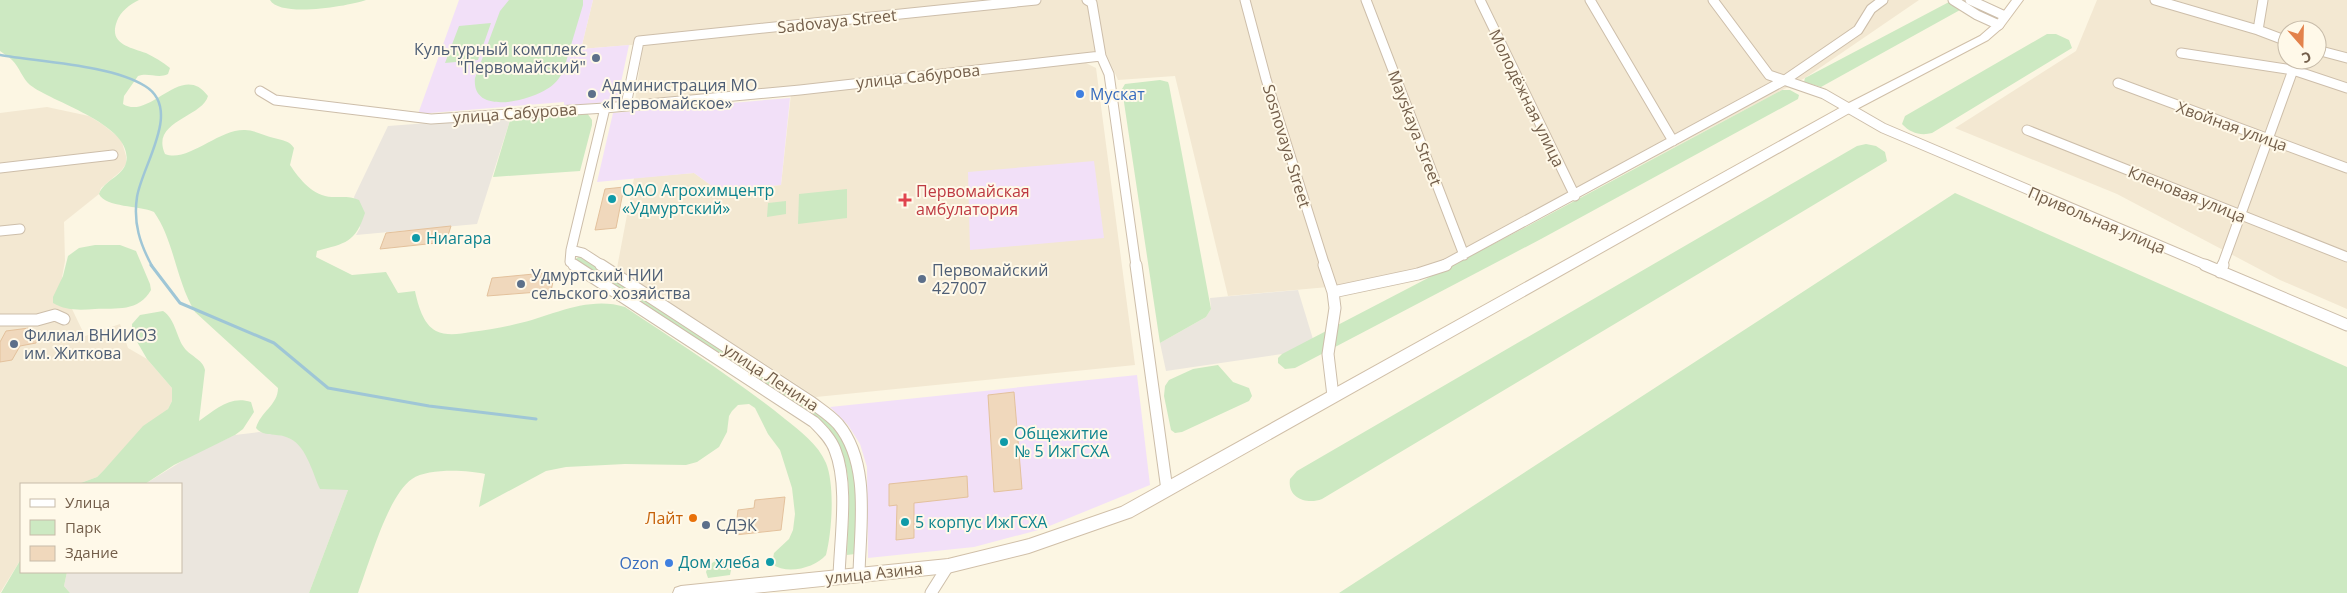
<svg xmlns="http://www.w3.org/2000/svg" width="2347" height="593" font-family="'Open Sans',sans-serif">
  <rect width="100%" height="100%" fill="#fcf6e3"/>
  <path fill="#f3e8d2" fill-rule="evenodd" d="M593,0H1919L1805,78L1428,278L1228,296L1175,76L1118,80L1105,51L798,86L635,100L643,44L581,49Z
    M2097,0H2347V309L2280,280L2117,194L1955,128L2076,51ZM2287,30H2317V60H2287Z
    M1082,61L1096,68L1135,365L816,397L617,268L634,178L694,173L719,191L781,185L791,94Z
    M47,107L89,116L102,124L121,139L126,156V164L121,171L101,188L99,194L64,222L65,261L57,305L72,309L85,336L120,324L128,348L147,359L172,388V401L168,409L97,477L78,484H21V559L0,593V113Z"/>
  <path fill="#ebe6de" d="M511,117L477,224L356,235L360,228L354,197L388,126Z
    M1298,290L1316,349L1166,371L1160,343L1206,317L1211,309L1210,298Z
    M259,432L285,436L295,441L348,490L309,593H70L64,586L67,572H181V484H145L192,455L235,435Z"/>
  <path fill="#f2e0f8" d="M459,0H593L581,49L629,45L617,101L564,106V102L418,114Z
    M790,98L781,185L719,191L694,173L597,182L613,113Z
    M1094,161L1104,238L970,250L968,172Z
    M1137,375L1150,485L1042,529L974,547L868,558L867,467L860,444L848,425L830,407Z"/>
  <path fill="#cde9c2" d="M0,0H139C130,4 120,12 117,21C108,44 130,47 146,53C154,57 163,62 170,68L168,74C158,79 148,72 138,76L124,96L123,104C150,121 182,60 208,96C203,117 150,121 165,154C188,163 218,129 245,130C254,130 265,136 274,138C282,140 290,141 294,148L290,165C300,180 313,196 332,197C342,197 351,196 359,200L365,213C355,243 346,243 317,251L316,257L352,275L386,272L398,293L415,291C418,305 423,324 436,331C446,336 460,334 471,332C486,330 501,328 516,324C552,316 588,295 625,307C679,343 734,378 785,419C800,431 818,444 826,463C835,485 832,532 826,555C815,568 787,575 772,564L774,553L789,539L793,530L795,514L792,488L780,450L768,434L755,408L749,404L738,405L732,411L729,416L727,432L719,447L697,462L686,465L625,464L566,467L546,471L479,507L485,474C467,470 428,468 412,479C388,495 369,564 358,593H309L348,490L320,489C312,472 306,443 286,437C276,433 263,437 256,428C260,412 278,405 278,388L195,312C176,281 174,240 154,212C139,205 106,208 99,194C104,180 122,177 126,163C135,125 53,103 30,85C22,78 20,68 12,60C9,57 4,54 0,51Z
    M270,0H366C349,6 280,18 270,0Z
    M509,0H583V5L563,72C559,79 554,85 547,89C529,101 471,116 475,78L500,11Z
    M1949,2L1954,3L1960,10L1821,87L1804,82L1805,78Z
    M491,23L478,60L445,63L459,26Z
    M2047,34H2056L2069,40L2072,48L1932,133C1921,136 1910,133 1902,124L1905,116Z
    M1160,80L1168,82L1169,85L1211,309L1206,317L1160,343L1122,89L1125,84Z
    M1782,90H1790L1799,95L1798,99L1541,239L1295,368L1285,369L1278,363V358L1282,354L1526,227Z
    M587,113L592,120V125L580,171L493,177L511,117Z
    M1866,144L1876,146L1885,152L1887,161L1322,499C1307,505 1287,498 1290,479L1297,471L1857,146Z
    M847,189V218L798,224L799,194Z
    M1955,193L2347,367V593H1339Z
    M786,201V214L767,217L768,203Z
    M95,245H120L136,251L150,284L151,290C139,312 116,308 95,309C81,310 66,311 53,303V297L63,276L68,256L79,248Z
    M580,256L819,414C830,423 841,432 847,446C861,479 855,520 855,554L847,555C847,525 853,488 844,459C840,449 835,441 829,432L574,260Z
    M163,311C175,319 176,335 183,346C189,356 203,359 205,370L199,421C215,410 230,395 251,402L254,412L243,429L235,435L174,465L145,484H78L97,477L104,470L143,426L168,409L172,401V388L147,359L132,333V324L140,315Z
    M1218,365L1233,382L1249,388L1252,396L1249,401L1182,432L1175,433L1171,430L1164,396L1165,386L1169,380L1193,369Z
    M21,559V572H67L64,586L70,593H1Z
    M725,559L732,565L730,575L708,578L706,572C709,563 716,559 725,559Z"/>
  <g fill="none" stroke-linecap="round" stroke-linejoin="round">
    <path stroke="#9fc6d6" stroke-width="2.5" d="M0,55C40,62 112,65 145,86C183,109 142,165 137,197C133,223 140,244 152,266"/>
    <path stroke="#9fc6d6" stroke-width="3" d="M151,265L180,303L274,343L328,388L429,406L536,419"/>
  </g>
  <path fill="#f0d8bc" stroke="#e3c19c" d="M624,187L616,228L595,230L605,189Z
    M451,226L446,242L380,249L386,233Z
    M555,272L551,291L487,296L492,278Z
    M29,328L24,337L40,335L36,343L20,346L12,360L0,362V342L6,331Z
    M1014,392L1022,489L994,492L988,395Z
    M967,476L968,497L914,503V538L896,540L897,505L889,506V484Z
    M785,497L781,530L735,535L738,510L754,508L755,500Z"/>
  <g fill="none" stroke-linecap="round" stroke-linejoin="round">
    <g stroke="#cdbeaa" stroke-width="11">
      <path id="street-far1" d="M1087,0L1092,3L1101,56L1109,74L1136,266
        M1245,0L1266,79L1325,266
        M1366,0L1464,255
        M1480,0L1575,196
        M1590,0L1673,141
        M1713,0L1769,75L1824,94L1883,128L2208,266
        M1953,0L1977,15L1999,25
        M1970,0L2005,16
        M2155,0L2258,30
        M2263,0L2258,30L2287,41
        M2317,50L2347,58
        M2181,53L2293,70L2347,88
        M2118,83L2347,168
        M260,91L275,100L431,119L605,108L800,90L1101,56
        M626,105L639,41L1036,0
        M2027,130L2347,257
        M0,168L113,155
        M0,231L20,229
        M571,250L583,253L603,266
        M576,266L570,262L571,250L605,108
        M1442,266L1785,80L1858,30L1871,9L1883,0
        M2222,266L2293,70"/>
    </g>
    <g stroke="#cdbeaa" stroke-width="13">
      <path id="street" d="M574,265L814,422C822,430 831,439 835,450C849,485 840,539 839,577
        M601,265L811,402C820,409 830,415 838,424C871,464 860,526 859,574
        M1136,265L1167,490
        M1324,265L1333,292L1335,308L1328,354L1333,396
        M2205,265L2347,325
        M2220,272L2223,265
        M1333,292L1418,274L1446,265
        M0,320H37L55,315L64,319
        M931,593L948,566"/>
    </g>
    <g stroke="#d0bfa8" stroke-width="2">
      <path id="secondary" d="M2012,0H2023L2003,27L1988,40L1853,111L1132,517L1029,553L948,573L754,593H673L675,588L681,586L948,559L1029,539L1121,507L1845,105L1980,36L1995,23Z"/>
    </g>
    <use href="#street-far1" stroke="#fff" stroke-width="9"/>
    <use href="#street" stroke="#fff" stroke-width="11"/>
    <use href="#secondary" fill="#fff" fill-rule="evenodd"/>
  </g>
  <g fill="#5c6f8a" stroke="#fff9e9" stroke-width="2">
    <circle cx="596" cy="58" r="5"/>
    <circle cx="592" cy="94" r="5"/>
    <circle cx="922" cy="279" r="5"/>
    <circle cx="521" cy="284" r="5"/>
    <circle cx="14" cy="344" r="5"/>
    <circle cx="706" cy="525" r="5"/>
  </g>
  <g fill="#3f7fe0" stroke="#fff9e9" stroke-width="2">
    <circle cx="1080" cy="94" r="5"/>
    <circle cx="669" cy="563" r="5"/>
  </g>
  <g fill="#0f9aa8" stroke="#fff9e9" stroke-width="2">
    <circle cx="612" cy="199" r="5"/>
    <circle cx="416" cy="238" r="5"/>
    <circle cx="1004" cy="442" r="5"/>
    <circle cx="905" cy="522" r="5"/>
    <circle cx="770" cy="562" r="5"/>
  </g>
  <path fill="#e0444e" stroke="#fff9e9" stroke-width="2" d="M902.5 192.5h5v5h5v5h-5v5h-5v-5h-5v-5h5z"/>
  <circle fill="#e8710a" stroke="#fff9e9" stroke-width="2" cx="693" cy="518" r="5"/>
  <g text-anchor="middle" stroke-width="4" stroke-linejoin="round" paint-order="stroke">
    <g font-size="16" fill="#735e4a" stroke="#fff9e9">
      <text transform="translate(837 21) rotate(-6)" y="6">Sadovaya Street</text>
      <text transform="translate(918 76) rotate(-6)" y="6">улица Сабурова</text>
      <text transform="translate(1527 98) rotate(64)" y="6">Молодёжная улица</text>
      <text transform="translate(515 113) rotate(-4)" y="6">улица Сабурова</text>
      <text transform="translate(2232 126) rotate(20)" y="6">Хвойная улица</text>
      <text transform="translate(1415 128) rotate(69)" y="6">Mayskaya Street</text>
      <text transform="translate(1287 146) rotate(73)" y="6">Sosnovaya Street</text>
      <text transform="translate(2187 194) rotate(22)" y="6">Кленовая улица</text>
      <text transform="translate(2097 220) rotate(23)" y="6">Привольная улица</text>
      <text transform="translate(771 377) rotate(33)" y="6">улица Ленина</text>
      <text transform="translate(874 573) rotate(-6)" y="6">улица Азина</text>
    </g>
    <g font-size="16" fill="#4e5e75" stroke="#fff9e9" text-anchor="start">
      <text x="586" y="55" text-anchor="end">Культурный комплекс<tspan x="586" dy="18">"Первомайский"</tspan></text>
      <text x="602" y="91">Администрация МО<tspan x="602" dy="18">«Первомайское»</tspan></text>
      <text x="932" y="276">Первомайский<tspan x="932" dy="18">427007</tspan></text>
      <text x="531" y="281">Удмуртский НИИ<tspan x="531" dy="18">сельского хозяйства</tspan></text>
      <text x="24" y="341">Филиал ВНИИОЗ<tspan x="24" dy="18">им. Житкова</tspan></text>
      <text x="716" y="531">СДЭК</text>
    </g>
    <g font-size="16" fill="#366cbe" stroke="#fff9e9" text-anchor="start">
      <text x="1090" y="100">Мускат</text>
      <text x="659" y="569" text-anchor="end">Ozon</text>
    </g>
    <g font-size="16" fill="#0d838f" stroke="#fff9e9" text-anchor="start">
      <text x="622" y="196">ОАО Агрохимцентр<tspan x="622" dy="18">«Удмуртский»</tspan></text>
      <text x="426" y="244">Ниагара</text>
      <text x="1014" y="439">Общежитие<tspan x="1014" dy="18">№ 5 ИжГСХА</tspan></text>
      <text x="915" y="528">5 корпус ИжГСХА</text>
      <text x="760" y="568" text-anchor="end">Дом хлеба</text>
    </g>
    <g font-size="16" fill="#be3a42" stroke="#fff9e9" text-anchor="start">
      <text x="916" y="197">Первомайская<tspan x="916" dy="18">амбулатория</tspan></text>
    </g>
    <g font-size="16" fill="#c56008" stroke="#fff9e9" text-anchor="end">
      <text x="683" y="524">Лайт</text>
    </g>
  </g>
  <rect x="20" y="483" width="162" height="90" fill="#fff9e9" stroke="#c7bba9"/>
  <rect x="30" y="499" width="25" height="8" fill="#ffffff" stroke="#c7bba9"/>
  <text x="65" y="508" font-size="15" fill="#735e4a">Улица</text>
  <rect x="30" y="520" width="25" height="15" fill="#cde9c2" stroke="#c7bba9"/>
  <text x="65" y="533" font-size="15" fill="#735e4a">Парк</text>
  <rect x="30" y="546" width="25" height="15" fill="#f0d8bc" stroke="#c7bba9"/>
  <text x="65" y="558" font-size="15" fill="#735e4a">Здание</text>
  <g transform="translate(2302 45) rotate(160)"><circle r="24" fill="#fff9e9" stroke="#c7bba9"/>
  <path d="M0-4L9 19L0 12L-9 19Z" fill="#e3824b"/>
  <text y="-8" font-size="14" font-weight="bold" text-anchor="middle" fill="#735e4a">С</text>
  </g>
</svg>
